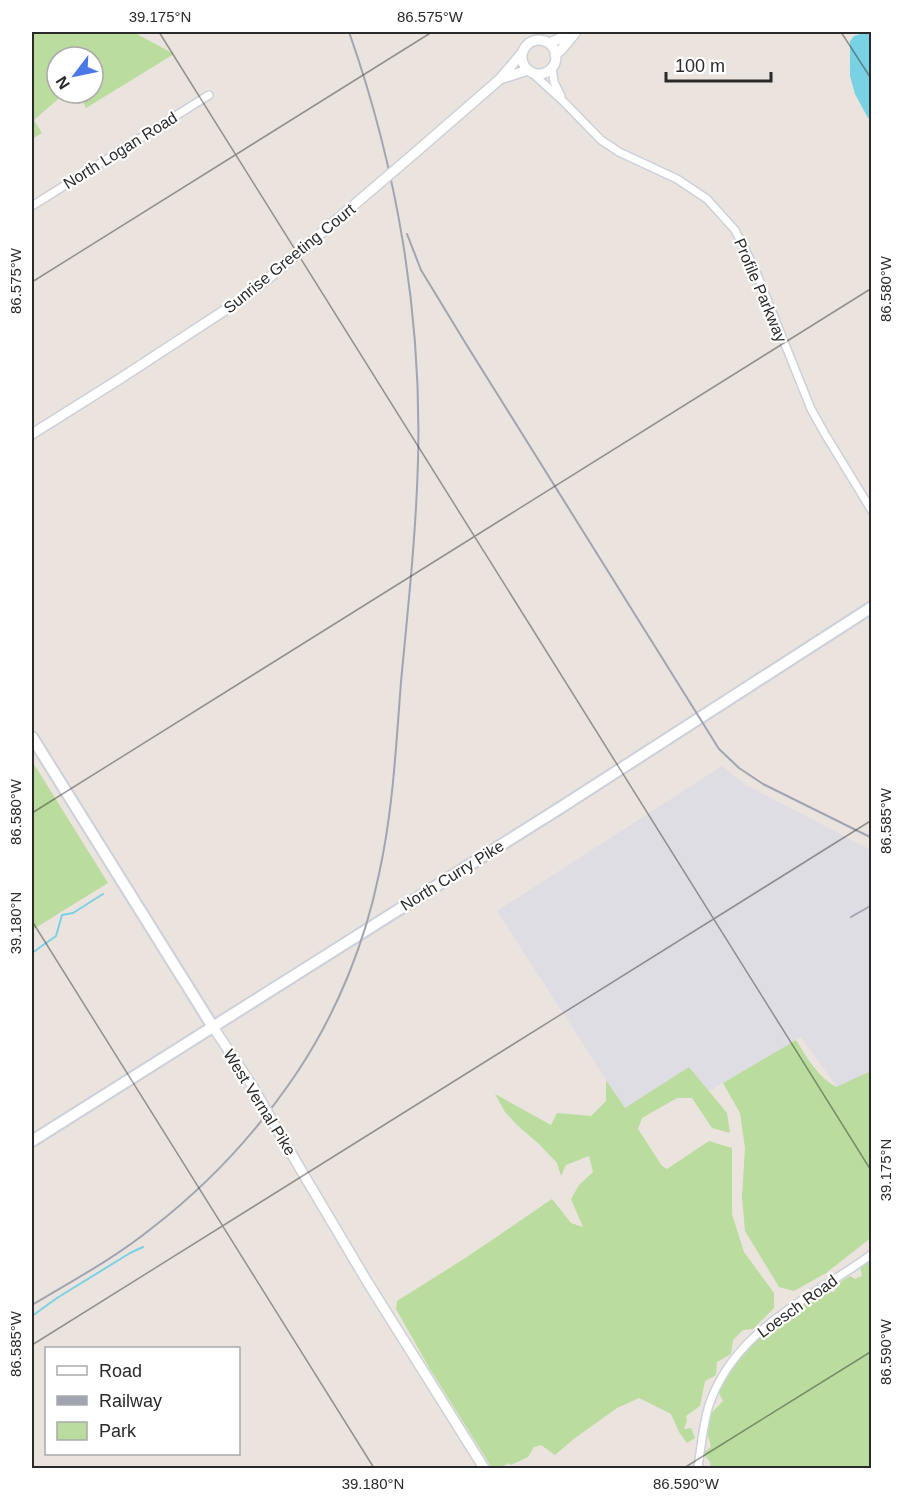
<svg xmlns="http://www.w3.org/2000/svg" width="903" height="1500" font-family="Arial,sans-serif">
  <rect width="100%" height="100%" fill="#ebe3dd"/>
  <path fill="#dedde4" d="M722,766L746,785L871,850V1071L837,1087L801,1037L709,1091L689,1067L625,1109L497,911Z"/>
  <path fill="#badc9e" d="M32,32H133L174,54L86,108L79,93H93V57H57V93H65L34,120L42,133L32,139Z
    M32,761L108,883L32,930Z
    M796,1040C807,1058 818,1077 836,1087L871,1071L872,1237L826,1273L794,1291L779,1287L745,1231L742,1197L745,1148L740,1113L723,1083Z
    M689,1067L727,1113L730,1133L712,1128L692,1098H677L642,1118L638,1129L662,1166L667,1169L709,1141L732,1148V1214L744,1252L774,1293V1308L753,1329L743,1330L733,1340L731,1354L717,1362L716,1375L705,1381L700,1406L686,1416L687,1421L684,1429L691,1428L695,1438L687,1443L679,1432L671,1414L639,1398L617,1408L575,1438L555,1455L541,1445L534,1447L528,1457L511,1465L509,1463L499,1468H492L430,1369L396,1309L397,1301L467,1257L552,1199L571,1223L583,1227L571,1199L579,1185L593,1172L589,1156L566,1165L561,1176L557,1163L539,1144L517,1125L505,1112L495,1094L551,1125L557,1113L591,1116L606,1101V1080L625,1108Z
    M870,1257H871V1468H711L710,1462L703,1453L711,1447C710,1441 708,1438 707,1432C704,1419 714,1410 723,1401L719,1393L724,1378L733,1364L742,1356L746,1348L758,1337L769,1329L771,1324L814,1290L834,1292L839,1283L850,1276L855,1279L862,1276L860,1266Z"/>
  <path fill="#79d2e3" d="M866,32H872V117L868,118L855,94L850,76V41L854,36Z"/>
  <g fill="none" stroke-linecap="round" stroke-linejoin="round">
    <path stroke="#79d2e3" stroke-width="2" d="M32,953L56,936L62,915L73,913L103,894
      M32,1316L57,1298L130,1253L143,1247"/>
    <g stroke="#cbd0da" stroke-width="10">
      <path id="minor" d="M552,68L554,82L561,96
        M531,72L564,102L601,140L619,152L677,179L707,199L735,230L754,267L811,409L825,434L872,511
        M32,206L209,95
        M698,1468C701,1447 703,1425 709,1405C736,1327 811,1299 872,1254"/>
    </g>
    <g stroke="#cbd0da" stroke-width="12">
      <path id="tertiary" d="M522 57a17 17 0 1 1 34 0a17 17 0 1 1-34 0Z
        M549,43L559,39L566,32
        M555,55L561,50L576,32
        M500,79L528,70
        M416,152L500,79L522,53
        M32,434L118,380L239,301L270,277L361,199
        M213,1027L253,1087
        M285,1143L368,1283L484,1468"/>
    </g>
    <g stroke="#cbd0da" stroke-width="14">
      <path id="secondary" d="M32,737L213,1027
        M32,1141L563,806L872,607"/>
    </g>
    <use href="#minor" stroke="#fff" stroke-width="7"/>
    <use href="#tertiary" stroke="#fff" stroke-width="9"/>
    <use href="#secondary" stroke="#fff" stroke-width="10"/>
    <path stroke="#a0a5b2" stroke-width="2" d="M407,234L421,270L466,344L719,749L739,768L763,784L872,838
      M851,917L872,905
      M32,1305C72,1281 115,1258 152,1228C209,1184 258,1131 298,1071C337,1012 365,943 379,874C393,811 396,746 401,682C408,608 416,535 418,461C422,315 397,168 349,32"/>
    <g stroke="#cbd0da" stroke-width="12" stroke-linecap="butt">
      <path id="tertiary-bridge" d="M361,199L416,152
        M253,1087L285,1143"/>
    </g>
    <use href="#tertiary-bridge" stroke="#fff" stroke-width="9"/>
  </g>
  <path fill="none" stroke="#2a2a2a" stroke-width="1.5" stroke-opacity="0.45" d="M159,32L872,1172M841,32L872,80M32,282L432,32M32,813L872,288M32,921L374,1468M32,1345L872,820M684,1468L872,1351"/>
  <g text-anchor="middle" stroke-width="4.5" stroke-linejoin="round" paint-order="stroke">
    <g font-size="16" fill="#2a2a2a" stroke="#fff">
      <text transform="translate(120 150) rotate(-32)" y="6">North Logan Road</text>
      <text transform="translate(289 258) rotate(-39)" y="6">Sunrise Greeting Court</text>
      <text transform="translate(761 290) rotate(67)" y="6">Profile Parkway</text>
      <text transform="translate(452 875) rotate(-32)" y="6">North Curry Pike</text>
      <text transform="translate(260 1102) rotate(58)" y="6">West Vernal Pike</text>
      <text transform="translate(797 1306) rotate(-36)" y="6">Loesch Road</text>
    </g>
  </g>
  <rect width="903" height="1500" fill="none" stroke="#ffffff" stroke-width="66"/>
  <rect x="45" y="1347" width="195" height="108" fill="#ffffff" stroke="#aaaaaa" stroke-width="1.5"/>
  <rect x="57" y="1366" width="30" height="9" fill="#ffffff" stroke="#aaaaaa" stroke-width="1.5"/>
  <text x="99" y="1377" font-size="18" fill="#2a2a2a">Road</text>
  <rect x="57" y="1396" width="30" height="9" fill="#a0a5b2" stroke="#aaaaaa" stroke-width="1.5"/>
  <text x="99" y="1407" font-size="18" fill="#2a2a2a">Railway</text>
  <rect x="57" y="1422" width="30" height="18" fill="#badc9e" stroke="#aaaaaa" stroke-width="1.5"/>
  <text x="99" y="1437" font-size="18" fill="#2a2a2a">Park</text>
  <g transform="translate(75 75) rotate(238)"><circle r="28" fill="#ffffff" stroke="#aaaaaa" stroke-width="1.5"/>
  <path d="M0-4.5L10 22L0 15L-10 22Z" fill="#4c79e9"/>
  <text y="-9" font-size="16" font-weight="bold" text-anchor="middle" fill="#2a2a2a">N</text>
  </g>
  <path d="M666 72v9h105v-9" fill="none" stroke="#2a2a2a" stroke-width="3"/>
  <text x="675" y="72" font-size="18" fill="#2a2a2a" stroke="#ffffff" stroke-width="4.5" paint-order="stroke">100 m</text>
  <rect x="33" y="33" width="837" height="1434" fill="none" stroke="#2a2a2a" stroke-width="2"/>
  <g font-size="15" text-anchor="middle" fill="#2a2a2a">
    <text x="160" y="22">39.175°N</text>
    <text x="430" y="22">86.575°W</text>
    <text transform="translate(16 281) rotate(-90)" y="5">86.575°W</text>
    <text transform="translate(886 289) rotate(-90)" y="5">86.580°W</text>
    <text transform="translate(16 812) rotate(-90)" y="5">86.580°W</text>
    <text transform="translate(886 821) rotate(-90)" y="5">86.585°W</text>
    <text transform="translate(16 923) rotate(-90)" y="5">39.180°N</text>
    <text transform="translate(886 1170) rotate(-90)" y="5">39.175°N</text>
    <text transform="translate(16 1344) rotate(-90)" y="5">86.585°W</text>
    <text transform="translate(886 1352) rotate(-90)" y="5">86.590°W</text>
    <text x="373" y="1489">39.180°N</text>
    <text x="686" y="1489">86.590°W</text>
  </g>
</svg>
